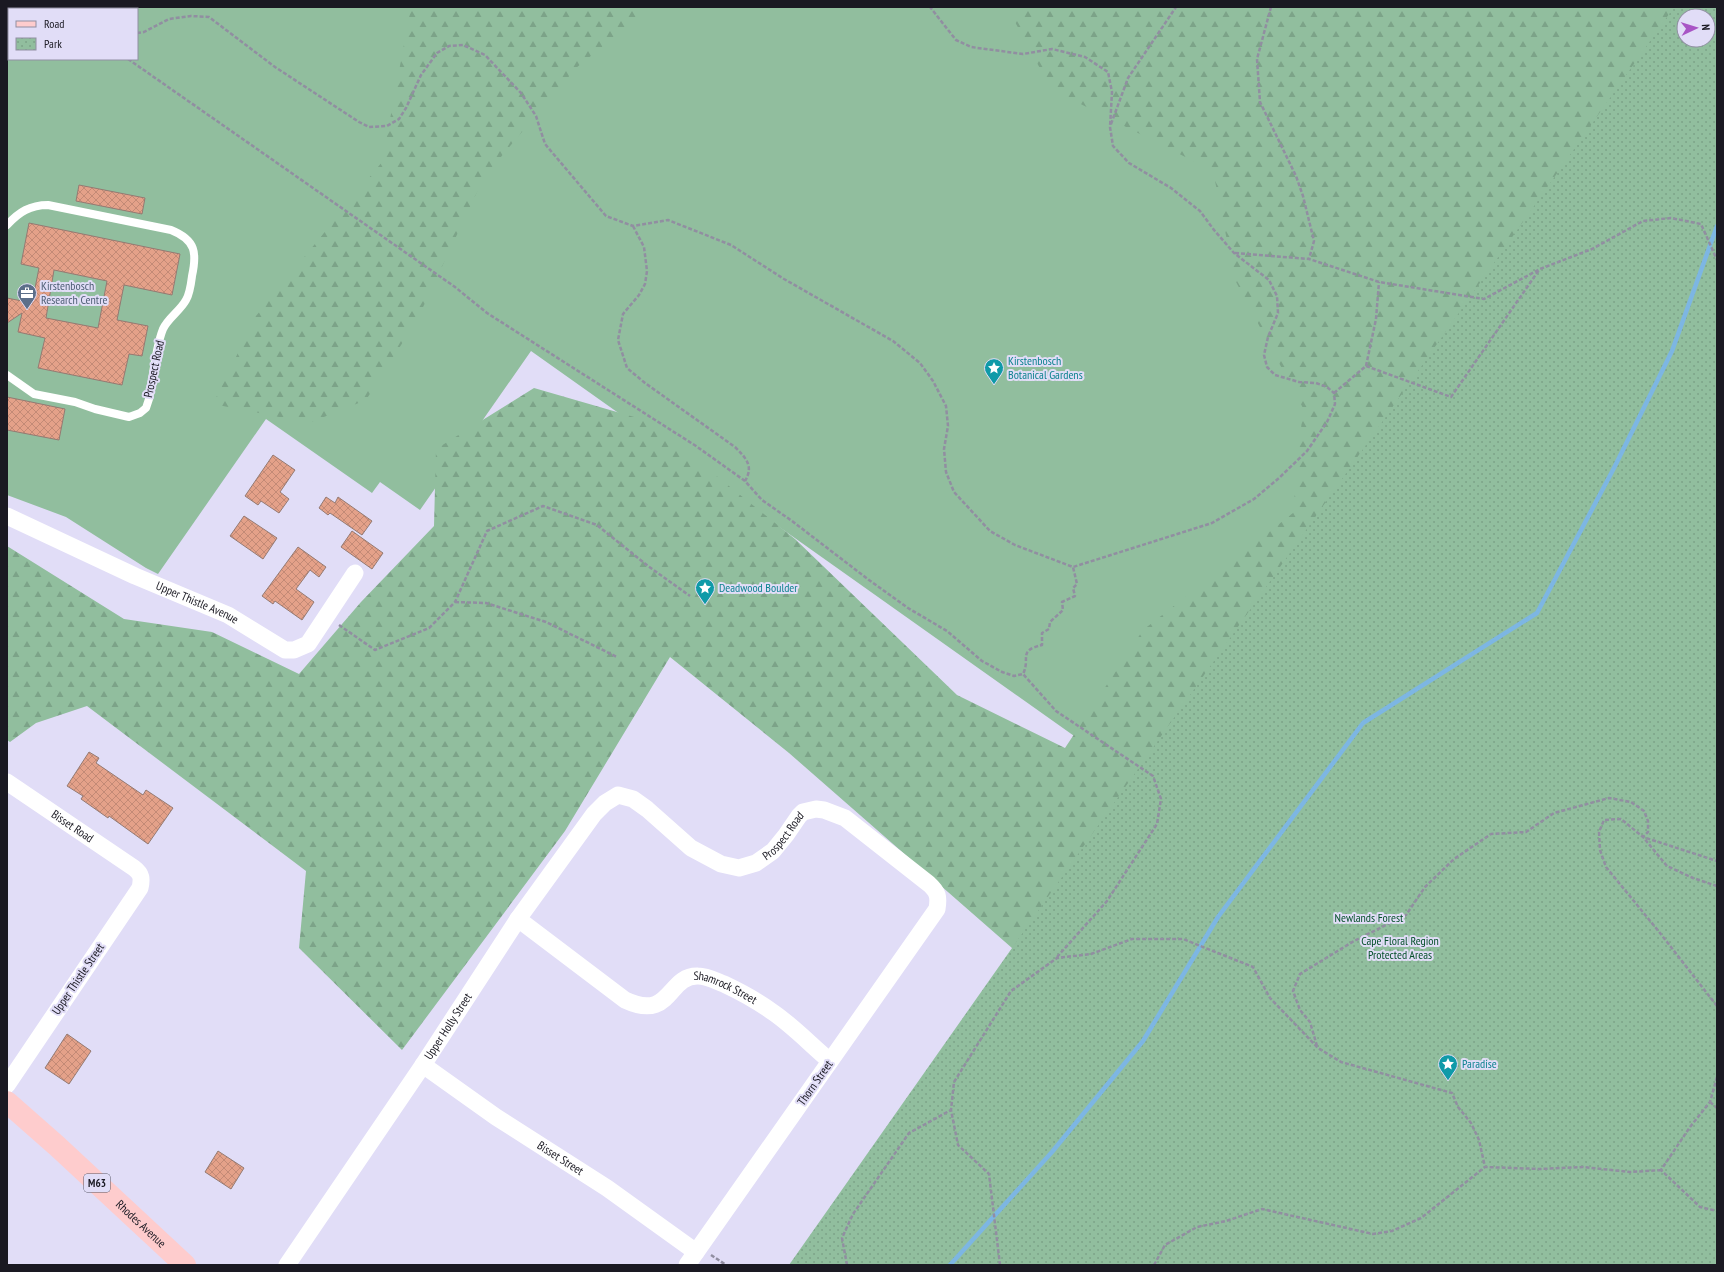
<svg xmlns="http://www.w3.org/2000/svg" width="1724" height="1272" font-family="'PT Sans Narrow',sans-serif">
  <defs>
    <pattern id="forest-firs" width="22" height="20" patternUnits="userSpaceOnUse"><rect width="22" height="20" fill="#91be9e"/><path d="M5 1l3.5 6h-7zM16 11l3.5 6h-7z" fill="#7ca388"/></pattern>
    <pattern id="park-dots" width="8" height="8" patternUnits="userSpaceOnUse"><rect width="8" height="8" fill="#91be9e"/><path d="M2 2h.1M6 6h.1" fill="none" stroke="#7ca388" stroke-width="1.8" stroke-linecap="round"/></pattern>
    <pattern id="building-cross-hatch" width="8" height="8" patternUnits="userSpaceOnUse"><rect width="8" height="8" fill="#e4a189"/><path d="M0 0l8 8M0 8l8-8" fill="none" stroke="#c38a76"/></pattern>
  </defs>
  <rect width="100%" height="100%" fill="#e1ddf7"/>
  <path fill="#91be9e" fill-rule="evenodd" d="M7,7H1674L1132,777L531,351L420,510L380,482L372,493L266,419L158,574L146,568L66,517L7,495ZM9,9H137V59H9Z"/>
  <path fill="url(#forest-firs)" fill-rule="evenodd" d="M411,7H651L576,68L484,177L417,320L366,400L309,423L213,404L256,316L382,162Z
    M1007,7H1717V1265L1012,948L789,753L670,657L565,831L402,1050L299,948L306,871L87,706L36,723L10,742L7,740V546L124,619L212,632L299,674L361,602L434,526L436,449L534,388L648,421L795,539L957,695L1065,748L1143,630L1293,513L1303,408L1235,280L1213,171L1051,89ZM1684,16H1708V40H1684Z"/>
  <path fill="url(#park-dots)" fill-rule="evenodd" d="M1674,7H1717V1265H789ZM1684,16H1708V40H1684Z"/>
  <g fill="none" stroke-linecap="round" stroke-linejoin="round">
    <path stroke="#7db6e3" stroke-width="4.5" d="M950,1265L1052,1152L1143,1041L1218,917L1363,723L1537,613L1614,468L1672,351L1717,226"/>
  </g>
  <path fill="url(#building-cross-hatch)" stroke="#947a72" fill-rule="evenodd" d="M79,185L145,198L142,214L76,201Z
    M29,223L180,254L172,295L124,285L117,320L148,326L142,356L129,354L122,385L38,368L45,338L18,332L22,313L7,323V298L32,303L39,268L21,264ZM54,270L107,281L98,328L46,318Z
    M7,397L65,409L59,440L7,430Z
    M273,455L295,470L280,492L289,499L279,513L261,501L258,505L245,496Z
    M326,497L335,503L338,497L372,521L362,535L330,513L328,515L319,508Z
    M244,516L277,538L263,559L230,536Z
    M352,531L383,553L372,569L341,547Z
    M298,547L326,567L319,577L310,570L296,589L314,602L302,620L275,601L273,604L262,596Z
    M89,752L99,758L96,763L143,795L146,790L173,808L148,844L109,816L108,818L81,799L83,796L67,786Z
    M67,1034L91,1051L69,1084L45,1068Z
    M218,1151L244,1168L231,1189L205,1172Z"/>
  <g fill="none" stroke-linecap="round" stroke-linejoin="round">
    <path stroke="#918ea1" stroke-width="2.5" stroke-dasharray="4 2" stroke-linecap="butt" d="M58,7L62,9
      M1271,7L1257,59L1260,102L1296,176L1303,196L1314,241L1309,259
      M137,33L144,32L169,19L191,16L209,17L275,67L359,122L369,127L387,126L399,119L406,108L421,75L437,53L449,46L463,45L485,55L521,93L536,116L545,144L606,216L633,226L668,220L731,245L784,279L893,341L920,363L933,381L946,406L948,426L944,449L946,472L954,492L990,531L1015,545L1073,567L1212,523L1254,499L1279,478L1307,451L1327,422L1335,404L1334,393L1327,387L1316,383L1299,382L1275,375L1267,367L1264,355L1268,337L1278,313L1277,296L1269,280L1234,253L1214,230L1200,211L1171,188L1129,163L1113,146L1110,127L1112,92L1108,72L1085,57L1052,49L1023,54L971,47L956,40L930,7
      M128,59L455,287L487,313L696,446L745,481L762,500L792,521L869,580L908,608L947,631L982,661L1002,672L1014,676L1023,674
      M1111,124L1128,78L1176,7
      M633,226L644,247L647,271L645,284L639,295L623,314L618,340L627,368L645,383L735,447C746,458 754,466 745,481
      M1235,253L1309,259L1379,282L1484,299L1540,269L1592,249L1643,221L1671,218L1701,224L1717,260
      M1366,366L1376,319L1379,282
      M1334,393L1366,366L1451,397L1539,270
      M455,602L486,603L546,622L617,657
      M339,625L375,650L429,628L455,602L487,531L543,506L597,525L648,566L690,596
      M1717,886L1693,878L1667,866L1643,837L1621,819L1604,820L1599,832L1600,850L1606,867L1660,933L1717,1006
      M1057,957L1107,901L1157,824L1161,799L1153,776L1056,711L1023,674C1031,658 1017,651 1042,645V633L1049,629L1050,622L1063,610L1062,602L1075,596L1073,588L1077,584L1073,567
      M1317,1046L1310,1022L1300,1010L1293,991L1300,974L1354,941L1406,915L1425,887L1454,859L1491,834L1526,832L1554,813L1609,798L1631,802L1644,811L1648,821V832L1643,837L1717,861
      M1717,1077L1710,1102L1690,1127L1661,1170L1700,1207L1717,1211
      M1710,1102L1717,1108
      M711,1255L726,1265
      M847,1265L842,1238L853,1214L909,1133L951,1110
      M1000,1265L989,1174L958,1145L951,1110L954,1082L1011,991L1057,958L1091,954L1132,939H1183L1253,967L1270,998L1318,1048L1341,1062L1452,1093L1458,1107L1471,1123L1479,1140L1485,1167L1540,1169L1583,1167L1630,1172L1661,1170
      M1154,1265L1165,1245L1197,1227L1226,1221L1262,1209L1373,1234L1392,1231L1421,1218L1485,1167"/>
    <path stroke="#fff" stroke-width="8" d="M7,225C19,212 30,205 48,205L171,230C196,240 197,253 192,276C191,284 190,293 186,300C180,311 168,318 163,329C155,349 153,377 149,399L146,408L140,413L129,417L95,409L75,402L34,394L7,375"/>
    <g stroke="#fff" stroke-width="17">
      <path id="s1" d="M7,516L135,576L228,615L285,650H294L308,644L355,573"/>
      <path id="s2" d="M7,782L134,868C142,874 142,879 140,888L7,1085"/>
      <path id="s3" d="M518,919L625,1000C672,1022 667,975 698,976C707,976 716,981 724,984C741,992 759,1002 774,1013C794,1027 812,1046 830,1061"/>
      <path id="s4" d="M423,1065L496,1117L607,1188L696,1252"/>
      <path id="s5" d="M287,1265L423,1065L518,919L594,814L605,803L618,795L633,799L647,809L691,848L721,864L739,868L756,863L773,851L786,835L799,816L803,812L816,809L824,810L845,818L929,884C938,892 939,897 937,909L687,1265"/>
    </g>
    <path stroke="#fecccd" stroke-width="22" id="s6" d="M7,1102L57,1146L185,1265"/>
  </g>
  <defs>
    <g id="office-pin" transform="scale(1)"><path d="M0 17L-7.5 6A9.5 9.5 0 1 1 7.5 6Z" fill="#5c6f8a" stroke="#e1ddf7"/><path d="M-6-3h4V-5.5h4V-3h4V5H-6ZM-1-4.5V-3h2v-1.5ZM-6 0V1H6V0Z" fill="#fff"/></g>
    <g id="sight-pin" transform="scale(1)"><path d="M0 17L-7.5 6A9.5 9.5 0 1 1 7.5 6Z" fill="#0f9aa8" stroke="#e1ddf7"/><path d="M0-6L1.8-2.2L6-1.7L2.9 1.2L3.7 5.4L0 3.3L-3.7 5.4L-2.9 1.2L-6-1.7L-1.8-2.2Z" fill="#fff"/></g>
  </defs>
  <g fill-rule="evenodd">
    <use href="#office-pin" x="27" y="293"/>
    <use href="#sight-pin" x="994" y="368"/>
    <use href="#sight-pin" x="705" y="588"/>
    <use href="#sight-pin" x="1448" y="1064"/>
  </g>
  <g text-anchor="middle" stroke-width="4" stroke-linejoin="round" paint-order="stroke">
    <rect fill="#e1ddf7" stroke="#565462" stroke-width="1" x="84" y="1174" width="26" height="18" rx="3"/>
    <g font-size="11" font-weight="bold" fill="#1a1922">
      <text x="97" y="1187">M63</text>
    </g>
    <g font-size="12" fill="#4e5e75" stroke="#e1ddf7" text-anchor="start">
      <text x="41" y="290">Kirstenbosch<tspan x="41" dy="14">Research Centre</tspan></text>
    </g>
    <g font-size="12" fill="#0d838f" stroke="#e1ddf7" text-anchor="start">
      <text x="1008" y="365">Kirstenbosch<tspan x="1008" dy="14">Botanical Gardens</tspan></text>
      <text x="719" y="592">Deadwood Boulder</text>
      <text x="1462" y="1068">Paradise</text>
    </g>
    <g font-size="12" fill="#1a1922" stroke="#e1ddf7">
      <text transform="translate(154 369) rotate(-78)" y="4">Prospect Road</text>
      <text dy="4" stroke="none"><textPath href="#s1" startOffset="209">Upper Thistle Avenue</textPath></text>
      <text dy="4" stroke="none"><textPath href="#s2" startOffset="79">Bisset Road</textPath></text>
      <text dy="4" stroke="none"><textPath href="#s5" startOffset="777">Prospect Road</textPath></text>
      <text transform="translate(78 979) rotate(-56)" y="4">Upper Thistle Street</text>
      <text dy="4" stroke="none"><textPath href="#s3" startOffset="248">Shamrock Street</textPath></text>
      <text dy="4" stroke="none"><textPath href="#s5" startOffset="288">Upper Holly Street</textPath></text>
      <text transform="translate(815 1083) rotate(-55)" y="4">Thorn Street</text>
      <text dy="4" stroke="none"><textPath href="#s4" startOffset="166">Bisset Street</textPath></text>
      <text dy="4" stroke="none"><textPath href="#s6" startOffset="181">Rhodes Avenue</textPath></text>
    </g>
    <g font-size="12" fill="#045029" stroke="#e1ddf7">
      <text x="1369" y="922">Newlands Forest</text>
      <text x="1400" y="945">Cape Floral Region<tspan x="1400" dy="14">Protected Areas</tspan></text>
    </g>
  </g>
  <rect width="1724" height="1272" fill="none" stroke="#1a1922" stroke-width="16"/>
  <rect x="8" y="8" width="130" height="52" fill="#e1ddf7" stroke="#918fa2"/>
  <rect x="16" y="21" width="20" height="6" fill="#fecccd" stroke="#918fa2"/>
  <text x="44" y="28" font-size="12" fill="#1a1922">Road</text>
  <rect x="16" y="38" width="20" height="12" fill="url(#park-dots)" stroke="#918fa2"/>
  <text x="44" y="48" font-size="12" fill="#1a1922">Park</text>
  <g transform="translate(1696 28) rotate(86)"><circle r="19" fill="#e1ddf7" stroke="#918fa2"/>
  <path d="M0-3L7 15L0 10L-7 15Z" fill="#a855c5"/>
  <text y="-6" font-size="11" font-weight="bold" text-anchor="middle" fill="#1a1922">N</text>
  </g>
</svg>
